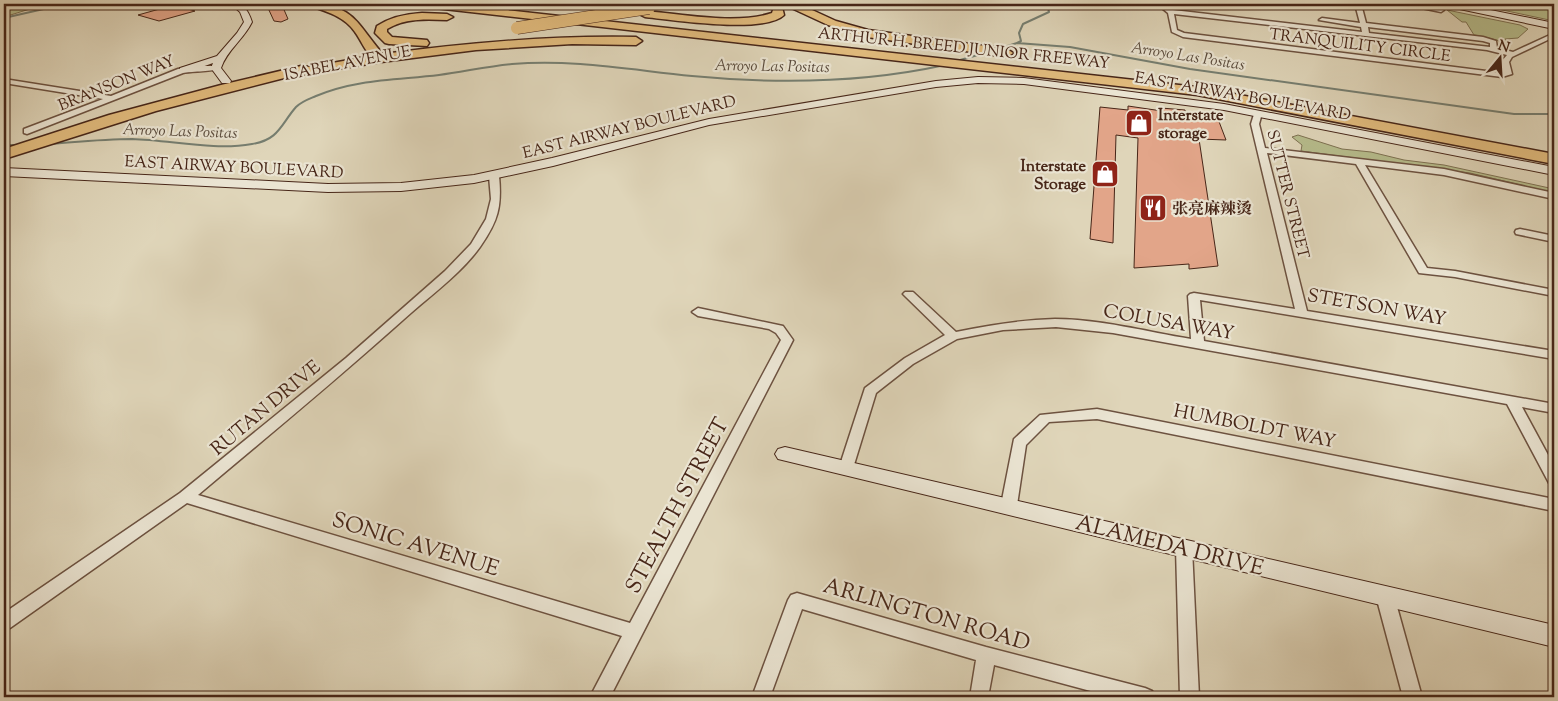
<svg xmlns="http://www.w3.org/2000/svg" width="1558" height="701" font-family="'Sorts Mill Goudy','Noto Serif SC',serif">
  <rect width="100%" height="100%" fill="#dfd5b9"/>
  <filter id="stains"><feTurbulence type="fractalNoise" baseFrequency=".004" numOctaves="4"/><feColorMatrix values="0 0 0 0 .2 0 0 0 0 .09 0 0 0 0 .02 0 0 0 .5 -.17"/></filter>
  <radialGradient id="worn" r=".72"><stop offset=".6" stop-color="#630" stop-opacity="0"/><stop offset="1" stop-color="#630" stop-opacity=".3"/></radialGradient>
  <path fill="#b6bc8c" stroke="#7e7152" d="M4,4H46L4,17Z
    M1474,4H1554V21Z
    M1447,10L1520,25L1528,29L1518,38L1505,39L1507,42C1495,41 1486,36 1474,35L1466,22H1462Z
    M1298,135L1342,149L1371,152L1404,160L1444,165L1554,189V193L1470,173L1301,151L1302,145L1292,137Z"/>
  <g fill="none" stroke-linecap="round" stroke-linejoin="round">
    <path stroke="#767e70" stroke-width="2" d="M4,18L48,8L91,4
      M1017,43L1021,41L1019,33L1023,24L1049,12L1048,8L1036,4
      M998,49L1017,43L1070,47L1190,69L1514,114H1554
      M953,62L985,53
      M49,144C76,142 105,139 132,139C171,140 213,151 252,144C279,140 281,124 296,107C302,101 309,99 316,96C356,79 397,80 439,75C463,72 488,66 512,64C574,59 631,70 692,76C775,84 863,83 945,65
      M4,145H20"/>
  </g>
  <path fill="#e2a589" stroke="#472618" d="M174,5L195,11L159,21L138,15Z
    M282,5L288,19L281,22L274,21L268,8Z
    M1128,106L1162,111L1161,108L1185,110V114L1218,119L1226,140L1199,139L1218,266L1189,269V264L1134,268L1138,138L1116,135L1113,243L1090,239L1100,107L1128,110Z"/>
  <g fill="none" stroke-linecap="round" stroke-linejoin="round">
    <g stroke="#6d5240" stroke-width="3">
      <path id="street" d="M1157,4H1164L1173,10L1362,32L1361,27L1319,20L1322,18L1360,23L1355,4H1361L1366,23L1483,37L1496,41L1497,48L1513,52L1552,34L1554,33V37L1512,57L1509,62L1512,74L1502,77L1183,37L1172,32L1168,13ZM1174,14L1487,50L1507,55L1501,62L1504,72L1502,73L1184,33L1177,30ZM1368,27L1483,41L1490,43V47L1369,33Z
        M1402,4H1414L1444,10L1441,12Z
        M196,66H216L220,68C213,72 193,71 183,73L27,134L24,133V129L103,99L4,83V79L111,96L178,69Z
        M1255,111L1262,113L1259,124L1265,148L1444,169L1554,193V199L1444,175L1365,165L1427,268L1455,271L1554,290V296L1455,277L1419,273L1356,164L1267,153L1307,311L1554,351V359L1200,300L1204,341L1554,404V413L1522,407L1554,466V484L1549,483L1507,404L1113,333L1056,327L1003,330L957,339L913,364L876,393L853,468L851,472L846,473L841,472L839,468L865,388L905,358L945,335L905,296L903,294L905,292H913L956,332C989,325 1021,320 1055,319C1099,319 1148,332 1191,339L1188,296L1190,294L1194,293L1295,309L1251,124Z
        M494,173L499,176C502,207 498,221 480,247C460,275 428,297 403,320C336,380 267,437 198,495L630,623L781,340L776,333L769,329L698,316L692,312L698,308L783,326L793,340L610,697H590L622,636L187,503L10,628L4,631V613L180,493L346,358L445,271L471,244L486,219L491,199L489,176Z
        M1520,229L1554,236V242L1516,234L1515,232L1516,230Z
        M1097,409L1554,499V511L1097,419L1049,422L1026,445L1017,505L1014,509L1009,511L1004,509L1001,505L1014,439L1040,415Z
        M1184,542L1190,543L1192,548L1199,697H1180L1176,548L1178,543Z
        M1385,589L1391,591L1394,596L1422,697H1403L1376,596L1379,591Z
        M797,593L986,647L1145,688L1152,691L1155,697H1113L994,665L988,697H970L976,660L802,609L770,697H752L788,600L791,595Z"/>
    </g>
    <g stroke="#472618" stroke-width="2">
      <path id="secondary" d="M231,4C244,3 248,10 252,22C244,39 227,50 221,68L231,81L230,83H222L211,68L213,63L188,72H180V68L217,56L237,33L244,22L240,12Z
        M1446,4H1461L1554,23V29L1450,7Z
        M978,77L1024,78L1224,104L1554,167V175L1224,110L1024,84L978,83L936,87L709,125L553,166L474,183L401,191L328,192L4,176V168L328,184L401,183L474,175L552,158L709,119L936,81Z
        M785,447L1554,625V647L778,459L775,454L778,449Z"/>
    </g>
    <g stroke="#472618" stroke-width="3">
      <path id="highway" d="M309,4C355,4 357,25 383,54C467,43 551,35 636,37L642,41L636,45L572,44L476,50L381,62L288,77L156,111L4,159V149L109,115L221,85L301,66L310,67L371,56C364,49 361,40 355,32C345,17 326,11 310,6Z
        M421,4H453L1197,87L1554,154V164L1197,95L426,7Z
        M593,4H658L653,7H598Z
        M764,4H776L782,7L784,15C765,34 672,20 645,17L639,14L645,11C684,14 735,25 772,13L773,10Z
        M786,4H799L836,21L868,30L1007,49L1013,53L1007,57L867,37L828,25L787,6Z
        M422,13L447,14L453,17L447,20C426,19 405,18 387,29V32L392,37L427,40L429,43L427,46L389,44L385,43L375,33L377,26C391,17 405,14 422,13Z"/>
    </g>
    <use href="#street" fill="#eae4d2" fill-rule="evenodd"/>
    <use href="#secondary" fill="#eae4d2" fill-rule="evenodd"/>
    <use href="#highway" fill="#e0ba7c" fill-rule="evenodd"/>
    <g stroke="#472618" stroke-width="13" stroke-linecap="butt">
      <path id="highway-bridge" d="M517,28L649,8"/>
    </g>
    <use href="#highway-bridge" stroke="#e0ba7c" stroke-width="12"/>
  </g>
  <defs>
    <g id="shop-square" transform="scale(1.4375)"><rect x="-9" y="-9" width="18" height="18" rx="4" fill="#8f2418" stroke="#eae4d2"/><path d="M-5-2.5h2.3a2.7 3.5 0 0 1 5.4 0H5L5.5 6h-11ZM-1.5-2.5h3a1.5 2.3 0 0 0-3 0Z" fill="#fff"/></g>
    <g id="restaurant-square" transform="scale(1.4375)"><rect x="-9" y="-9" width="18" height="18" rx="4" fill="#8f2418" stroke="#eae4d2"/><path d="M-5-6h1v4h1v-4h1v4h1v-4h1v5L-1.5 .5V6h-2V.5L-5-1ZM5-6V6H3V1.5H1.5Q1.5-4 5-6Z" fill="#fff"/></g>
  </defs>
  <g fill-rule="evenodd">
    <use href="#shop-square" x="1139" y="123"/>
    <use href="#shop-square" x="1105" y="174"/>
    <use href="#restaurant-square" x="1153" y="208"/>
  </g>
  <g text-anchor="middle" stroke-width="4.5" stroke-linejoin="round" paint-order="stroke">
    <g font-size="16" fill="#472618" stroke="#eae4d2">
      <text transform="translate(1360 44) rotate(7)" y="6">TRANQUILITY CIRCLE</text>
      <text transform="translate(964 47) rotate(6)" y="6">ARTHUR H. BREED JUNIOR FREEWAY</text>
      <text transform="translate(347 62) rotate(-11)" y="6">ISABEL AVENUE</text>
      <text transform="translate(116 82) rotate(-22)" y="6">BRANSON WAY</text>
      <text transform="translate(1243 95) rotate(10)" y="6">EAST AIRWAY BOULEVARD</text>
      <text transform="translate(629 126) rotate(-14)" y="6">EAST AIRWAY BOULEVARD</text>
      <text transform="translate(234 166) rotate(3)" y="6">EAST AIRWAY BOULEVARD</text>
      <text transform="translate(1289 194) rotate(76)" y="6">SUTTER STREET</text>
    </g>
    <g font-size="16" font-style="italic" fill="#5a4b3c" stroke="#eae4d2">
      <text transform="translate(1188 55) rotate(9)" y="6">Arroyo Las Positas</text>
      <text transform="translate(772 65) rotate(1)" y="6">Arroyo Las Positas</text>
      <text transform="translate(180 130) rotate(2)" y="6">Arroyo Las Positas</text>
    </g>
    <g font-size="16" font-weight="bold" fill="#472618" stroke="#eae4d2" text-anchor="start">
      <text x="1158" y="120">Interstate<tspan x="1158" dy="18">storage</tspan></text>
      <text x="1086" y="171" text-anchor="end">Interstate<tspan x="1086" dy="18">Storage</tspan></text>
      <text x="1172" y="214">张亮麻辣烫</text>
    </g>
    <g font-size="19" fill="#472618" stroke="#eae4d2">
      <text transform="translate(1377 306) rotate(10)" y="7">STETSON WAY</text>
      <text transform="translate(1169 321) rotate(10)" y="7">COLUSA WAY</text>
      <text transform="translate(265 407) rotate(-40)" y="7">RUTAN DRIVE</text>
      <text transform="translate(1255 425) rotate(11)" y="7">HUMBOLDT WAY</text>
    </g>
    <g font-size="22" fill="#472618" stroke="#eae4d2">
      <text transform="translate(676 505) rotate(-62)" y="8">STEALTH STREET</text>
      <text transform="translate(416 543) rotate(17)" y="8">SONIC AVENUE</text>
      <text transform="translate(1170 544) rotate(14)" y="8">ALAMEDA DRIVE</text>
      <text transform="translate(927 613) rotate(16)" y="8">ARLINGTON ROAD</text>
    </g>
  </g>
  <rect width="1558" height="701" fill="none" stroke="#dfd5b9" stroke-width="20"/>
  <rect x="5" y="5" width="1548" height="691" fill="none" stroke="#472618" stroke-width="2.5"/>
  <rect x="10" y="10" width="1538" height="681" fill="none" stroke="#472618"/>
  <g transform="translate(1500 58) rotate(18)" stroke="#eae4d2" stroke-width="4" paint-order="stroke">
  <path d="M0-4L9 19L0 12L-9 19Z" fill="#472618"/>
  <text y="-8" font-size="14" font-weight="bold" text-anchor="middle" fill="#472618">N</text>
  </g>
  <rect width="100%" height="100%" filter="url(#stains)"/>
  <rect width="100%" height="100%" fill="url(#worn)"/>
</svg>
